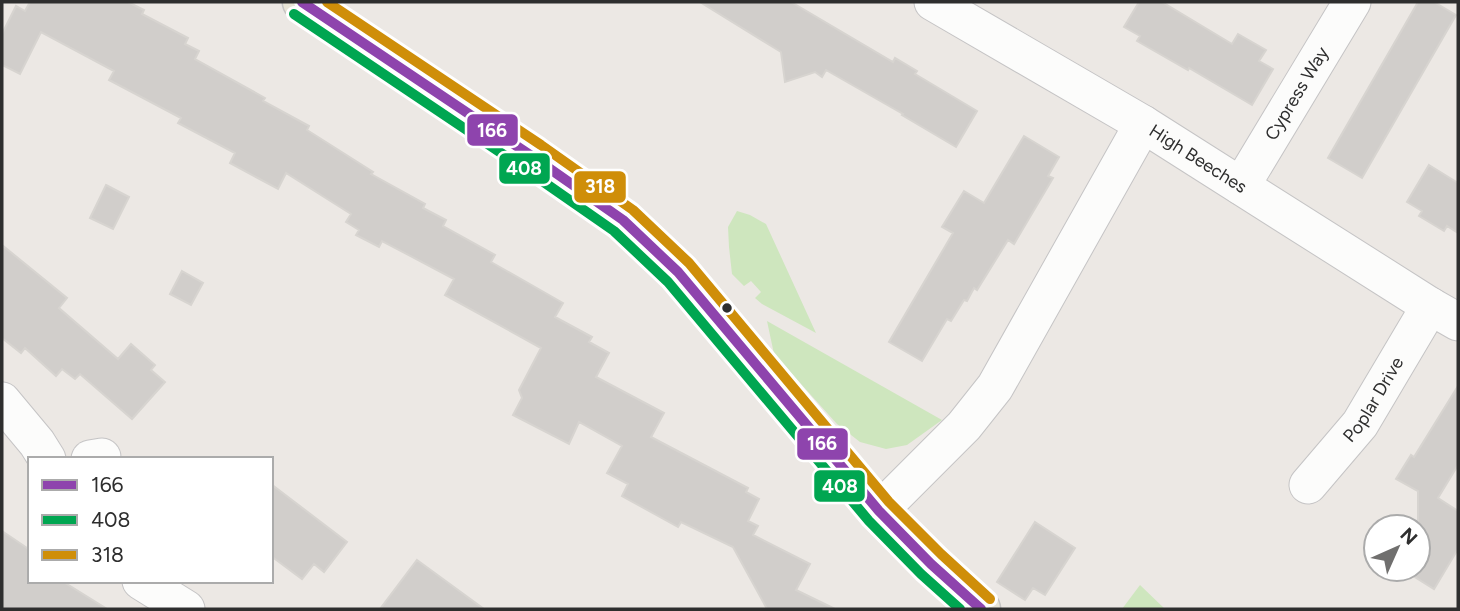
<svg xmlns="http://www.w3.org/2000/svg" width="1460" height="611" font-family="Figtree,sans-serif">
  <rect width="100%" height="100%" fill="#ece8e4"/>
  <path fill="#cee6be" d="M737,211L750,215L766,224L816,333L762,304L755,298L761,292L751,281L744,286L732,274L729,247L728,227Z
    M767,321L942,420L907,445L886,449L860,442L837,424L774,354Z
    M1140,585L1165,609H1122Z"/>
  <path fill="#d1cecb" stroke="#d7d4d0" stroke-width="2" d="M30,2H128L144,10L142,14L188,38L185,44L199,51L195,59L265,98L263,101L309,126L307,130L373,172L371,174L425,204L423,208L446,220L443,226L495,255L491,262L563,303L555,317L592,337L589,342L609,353L596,377L664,413L651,437L748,488L746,492L759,499L748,521L758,526L753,535L810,564L796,590L835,609H767L733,547L681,522L678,527L622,496L628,484L607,473L622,446L579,422L569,444L513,415L522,398L519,390L541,348L445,295L454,279L382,241L379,247L356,235L359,230L346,222L351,214L286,173L278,189L230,163L235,153L178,123L181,118L109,80L114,71L41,32L20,74L2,65V34L16,6L25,11Z
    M700,2H791L893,62L895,58L917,71L915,74L977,111L956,147L902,115L903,114L826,70L822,77L815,72L785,82L781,52Z
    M1139,2H1162L1232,44L1238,34L1266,50L1259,61L1273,69L1252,105L1189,68L1188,70L1137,41L1140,36L1124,27Z
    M1418,2H1434L1456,15L1362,178L1328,158Z
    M1024,136L1059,157L1048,176L1053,178L1014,244L1008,240L977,290L974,288L967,301L964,300L951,321L947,319L922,361L889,342L953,233L942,227L964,191L984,203Z
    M1429,165L1458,183V233L1447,226L1444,231L1419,216L1422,211L1407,202Z
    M106,185L129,197L113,229L90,218Z
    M2,245L67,298L59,308L118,359L131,344L155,365L151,370L165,382L132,419L80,374L75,379L62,369L56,376L25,348L21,353L2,338Z
    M182,271L203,283L191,305L170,294Z
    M1458,386V465L1438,498L1458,511V549L1434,589L1402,569H1418V491L1396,479L1411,455L1414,457Z
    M271,484L347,542L324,572L314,564L302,579L271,556Z
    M1035,522L1075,548L1045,595L1033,588L1025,600L997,582Z
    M2,531L30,550V581H62L107,609H2Z
    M417,560L484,609H380Z"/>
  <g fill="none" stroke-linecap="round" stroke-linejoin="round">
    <g stroke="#c5c4c5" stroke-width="39">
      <g id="minor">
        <path id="s1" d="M933,2L1143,124L1430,306L1458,322"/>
        <path id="s2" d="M1241,186L1352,2"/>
        <path d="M2,401L37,443L47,459"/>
        <path d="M90,459L102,457"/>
        <path id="s3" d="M1308,485L1360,424L1430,306"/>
        <path d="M879,511L964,426L995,387L1143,124"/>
        <path d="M141,581L186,609"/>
      </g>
    </g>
    <g stroke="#c6c5c4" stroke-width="41">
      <path id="primary" d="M302,2L533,157L623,220L678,272L879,511L931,564L981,609"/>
    </g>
    <use href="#minor" stroke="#fcfcfb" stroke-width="37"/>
    <use href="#primary" stroke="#e8e4d6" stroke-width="38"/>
    <g stroke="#fff" stroke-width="16">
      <path id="bus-1" d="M302,2L533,157L623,220L678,272L879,511L931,564L981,609"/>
    </g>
    <g stroke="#fff" stroke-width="16">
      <path id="bus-2" d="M294,14L525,169L614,231L668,282L869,521L921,574L960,609"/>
    </g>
    <g stroke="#fff" stroke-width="16">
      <path id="bus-3" d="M327,2L541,145L633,210L689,263L889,502L941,554L990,599"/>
    </g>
    <use href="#bus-1" stroke="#8e44ad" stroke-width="10"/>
    <use href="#bus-2" stroke="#00a651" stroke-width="10"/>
    <use href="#bus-3" stroke="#cf8e09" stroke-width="10"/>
  </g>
  <circle fill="#2e2e2e" stroke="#fff" stroke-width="2.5" cx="727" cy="308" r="6"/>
  <g text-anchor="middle" stroke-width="5" stroke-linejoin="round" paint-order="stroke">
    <g font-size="18" fill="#2e2e2e" stroke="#fff">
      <text dy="6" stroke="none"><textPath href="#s2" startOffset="108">Cypress Way</textPath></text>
      <text dy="6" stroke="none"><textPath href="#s1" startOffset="308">High Beeches</textPath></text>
      <text dy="6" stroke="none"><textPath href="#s3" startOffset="108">Poplar Drive</textPath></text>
    </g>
  </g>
  <g stroke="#fff" stroke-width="2.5">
    <rect x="466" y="113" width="53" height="34" rx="7" fill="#8e44ad"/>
    <rect x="498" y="152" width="53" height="33" rx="7" fill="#00a651"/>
    <rect x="573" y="170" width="54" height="34" rx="7" fill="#cf8e09"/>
    <rect x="796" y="427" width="53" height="34" rx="7" fill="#8e44ad"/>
    <rect x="813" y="469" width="53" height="34" rx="7" fill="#00a651"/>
  </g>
  <g font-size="19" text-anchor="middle" font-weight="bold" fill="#fff">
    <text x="492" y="137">166</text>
    <text x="524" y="175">408</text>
    <text x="600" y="193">318</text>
    <text x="822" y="450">166</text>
    <text x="840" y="493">408</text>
  </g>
  <rect width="1460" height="611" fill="none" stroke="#2e2e2e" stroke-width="7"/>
  <rect x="28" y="457" width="245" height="126" fill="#ffffff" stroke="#ababab" stroke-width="2"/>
  <rect x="42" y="480" width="35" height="10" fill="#8e44ad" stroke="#ababab" stroke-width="2"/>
  <text x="91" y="492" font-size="21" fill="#2e2e2e">166</text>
  <rect x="42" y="515" width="35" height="10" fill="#00a651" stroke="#ababab" stroke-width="2"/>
  <text x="91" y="527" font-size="21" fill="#2e2e2e">408</text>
  <rect x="42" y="550" width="35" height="10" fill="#cf8e09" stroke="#ababab" stroke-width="2"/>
  <text x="91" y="562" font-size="21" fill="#2e2e2e">318</text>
  <g transform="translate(1397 548) rotate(45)"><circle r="33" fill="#ffffff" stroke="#ababab" stroke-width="2"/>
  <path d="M0-5L12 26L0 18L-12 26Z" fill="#706f6e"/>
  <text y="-10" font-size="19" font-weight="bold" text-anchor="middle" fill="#2e2e2e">N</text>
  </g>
</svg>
